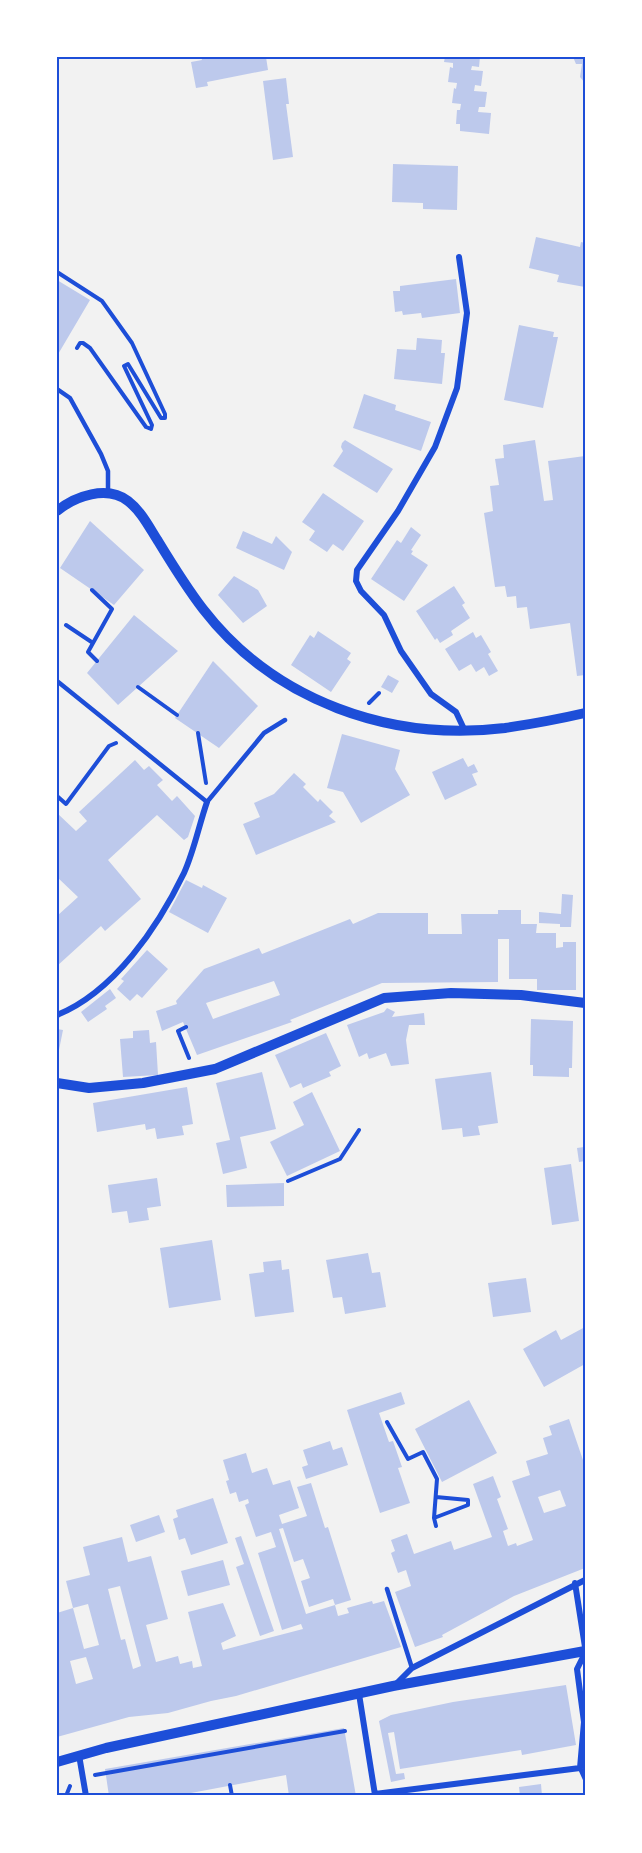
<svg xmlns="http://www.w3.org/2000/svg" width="642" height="1853" font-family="Helvetica,sans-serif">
  <rect width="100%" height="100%" fill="#f2f2f2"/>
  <path fill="#bdc9ec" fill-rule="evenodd" d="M201,57H266L268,70L207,82L208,86L196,88L191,62L202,60Z
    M445,57H480L479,67L472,66L471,70L483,71L481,86L475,85L474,91L487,92L485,107H479L478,112L491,113L489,134L460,131V124H456L457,110H460L461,104L452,103L454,88L456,89L457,83L448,82L450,67L453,68V63L444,62Z
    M573,57H585V83L580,77L582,64H576Z
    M286,78L289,104H286L293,157L273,160L263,81Z
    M393,164L458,166L457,210L423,209V203L392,202Z
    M536,237L580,247L581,242L585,243V287L557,282L559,275L529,268Z
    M456,279L460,313L422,318L421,313L403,315L402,311L395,312L393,291H400V286Z
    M57,280L90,300L57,356Z
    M519,325L554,332L553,337H558L543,408L504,400Z
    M417,338L442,340L441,353H445L442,384L394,379L397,349L416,350Z
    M364,394L396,405L395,410L431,422L421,451L353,428Z
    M345,440L393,469L377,493L333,466L343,451L341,447L342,443Z
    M535,440L544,501L553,500L548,461L585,456V675L577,676L570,623L530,629L527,607L517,608L516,596L507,597L505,586L495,587L484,513L493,511L490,486L499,485L495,459L504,458L503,445Z
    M323,493L364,521L343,551L333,544L327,552L309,540L315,531L302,522Z
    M90,521L144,570L114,605L60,568Z
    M411,527L421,535L411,550L413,551L411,554L428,565L404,601L371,579L397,540L401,543Z
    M243,531L272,544L276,536L292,552L284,570L236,548Z
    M234,576L258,590L267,606L243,623L218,595Z
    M454,586L465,603L462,605L470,618L451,631L453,635L440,643L437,638L435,640L416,611Z
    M134,615L178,651L118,705L87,673Z
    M318,631L351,653L347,659L351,662L331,692L291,665L310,635L314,638Z
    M473,632L476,638L481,635L491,652L488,654L498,671L489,676L484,667L476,672L471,664L459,671L445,649Z
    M213,661L258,706L219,748L175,718Z
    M388,675L399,681L392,693L381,687Z
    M342,734L400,750L395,769L410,795L361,823L343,792L327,788Z
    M463,758L468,767L474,764L478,772L472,774L477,785L445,800L432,772Z
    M135,760L144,770L149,766L163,780L157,785L172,801L177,796L195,816L188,837L184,840L157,815L108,860L141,899L105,931L101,926L57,966V916L78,897L57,877V813L76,831L87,821L79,812Z
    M294,773L306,784L303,787L318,802L320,799L333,812L329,816L336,822L256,855L243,824L260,817L254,803L274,794Z
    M186,880L202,888L203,885L227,898L208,933L169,912Z
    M562,894L573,895L571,927H560V924L539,923V912L561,914Z
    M498,910H521V924H537L536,933H556V948L563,947V942H576V990H537V979H509V939H498V982L382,983L290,1020L292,1022L197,1055L183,1022L162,1031L156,1011L177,1004L176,1001L204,969L259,948L262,954L350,919L353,924L378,913H428V934H462L461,914H498ZM274,981L280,995L213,1019L206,1003Z
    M147,950L168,969L142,998L137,994L130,1001L117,989L124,981L121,979Z
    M110,989L116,998L105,1006L107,1009L88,1022L81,1012Z
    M387,1008L395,1012L392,1017L424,1013L425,1025H409L406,1040L409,1064L391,1066L386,1053L369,1059L367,1053L359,1057L347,1025L384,1012Z
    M531,1019L573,1021L572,1068H569V1077L533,1076V1065H530Z
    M57,1029L63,1030L58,1055H57Z
    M149,1030L150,1043L156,1042L158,1075L123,1077L120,1039L133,1038V1031Z
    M326,1033L341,1066L329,1072L331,1076L303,1088L301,1083L290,1088L275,1055Z
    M262,1072L276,1129L240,1137L247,1168L223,1174L216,1143L230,1140L216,1083Z
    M491,1072L498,1123L478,1126L480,1135L463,1137L462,1128L442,1130L435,1079Z
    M187,1087L193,1124L182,1126L184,1135L157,1139L155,1128L146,1130L145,1124L97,1132L93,1103Z
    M312,1092L340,1151L287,1176L270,1142L304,1125L293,1102Z
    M584,1147L585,1161L579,1162L577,1148Z
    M571,1164L579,1221L552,1225L544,1168Z
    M157,1178L161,1206L147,1208L149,1220L129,1223L127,1211L112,1213L108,1185Z
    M284,1183V1206L227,1207L226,1185Z
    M212,1240L221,1300L169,1308L160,1248Z
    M368,1253L372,1273L380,1272L386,1307L345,1314L342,1297L333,1298L326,1260Z
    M281,1260L282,1270L289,1269L294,1312L255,1317L249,1274L264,1272L263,1262Z
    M526,1278L531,1312L493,1317L488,1283Z
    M585,1327V1364L544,1387L523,1349L556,1330L561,1340Z
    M401,1392L405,1404L379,1413L389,1442L393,1441L402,1467L398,1468L410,1503L380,1513L347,1410Z
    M469,1400L497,1453L442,1482L415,1429Z
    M569,1419L585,1466V1568L514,1596L442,1635L443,1637L415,1647L395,1592L411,1586L406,1570L398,1573L391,1553L395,1551L391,1540L407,1534L414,1554L451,1541L454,1550L492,1537L473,1484L493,1476L501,1497L497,1499L508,1529L503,1531L508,1546L516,1543L517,1546L533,1540L512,1481L530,1475L526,1461L548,1454L543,1438L552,1435L549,1426ZM560,1490L566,1506L544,1513L538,1497Z
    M330,1441L333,1450L342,1447L348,1465L306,1479L302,1467L308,1465L303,1450Z
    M246,1453L252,1473L267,1468L273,1485L290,1480L299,1508L279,1515L282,1524L307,1516L297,1487L311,1483L325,1528L328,1527L351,1600L335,1605L333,1599L309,1607L301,1581L310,1578L303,1559L294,1562L283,1528L279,1529L306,1614L335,1605L338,1616L349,1613L347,1608L372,1601L373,1604L384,1601L401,1647L236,1696L211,1701L168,1713L129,1717L57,1737V1613L73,1608L84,1649L99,1645L88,1604L73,1608L66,1581L90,1575L83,1547L122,1537L128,1562L151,1556L168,1619L146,1625L156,1662L178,1656L180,1664L192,1661L193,1668L202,1666L188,1612L223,1603L236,1636L221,1643L223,1650L303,1629L301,1624L282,1630L258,1553L276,1547L271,1532L256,1537L245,1505L249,1503L248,1499L239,1502L236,1492L230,1494L226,1481L229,1480L223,1460ZM120,1586L141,1666L133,1669L125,1639L121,1640L108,1589ZM86,1657L93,1679L76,1684L70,1661Z
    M213,1498L228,1543L191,1555L185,1538L179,1540L173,1519L178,1517L176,1510Z
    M159,1515L165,1532L136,1542L130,1525Z
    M241,1536L274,1631L260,1636L236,1567L244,1564L235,1538Z
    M223,1560L230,1585L188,1596L181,1571Z
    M566,1685L576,1745L522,1755L521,1750L400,1769L394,1732L388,1733L396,1774L404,1773L405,1779L391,1782L379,1721L391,1715L453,1702Z
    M344,1728L356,1796H289L286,1775L175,1796H109L105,1769Z
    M541,1784L542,1796H520L519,1787Z"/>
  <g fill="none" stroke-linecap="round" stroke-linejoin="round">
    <path stroke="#1d4ed8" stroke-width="4" d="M57,272L102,301L132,343L165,414V418H161L128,364L124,366L152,425L151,429L146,427L90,348L83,343H80L77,348
      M92,590L112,609L88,652L97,661
      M66,625L93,643
      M138,687L177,715
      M369,703L379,693
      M198,733L206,783
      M57,796L66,804L109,746L116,743
      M186,1027L178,1031L189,1058
      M288,1181L340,1159L359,1130
      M387,1422L408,1459L423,1452L437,1479L434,1518
      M436,1497L468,1500V1505L434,1518L436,1526
      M95,1775L345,1731
      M230,1785L232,1796
      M66,1796L70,1786"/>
    <path stroke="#1d4ed8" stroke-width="4.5" d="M57,389L70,398L101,454L108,471V493
      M57,681L207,802L264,733L285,720
      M387,1589L412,1668
      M580,1768L585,1779"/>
    <path stroke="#1d4ed8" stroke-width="6" d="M459,257L467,313L457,388L435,447L398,511L357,570L356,581L361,591L384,615L401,651L431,694L456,712L464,729
      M57,1015C114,992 158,927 184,873C194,851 199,825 207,802
      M575,1583L585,1647
      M395,1685L412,1668L585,1580
      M359,1694L375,1795
      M79,1755L86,1796
      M375,1794L580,1768L584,1722L577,1669L585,1653"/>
    <path stroke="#1d4ed8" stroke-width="10" d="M57,511C75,496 107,485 128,501C141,511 149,527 158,541C172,564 186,587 203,609C274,701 390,742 505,728C532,724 559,719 585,713
      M57,1083L89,1088L143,1083L215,1069L384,998L451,993L521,995L585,1003
      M57,1762L106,1748L393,1686L585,1651"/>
  </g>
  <rect width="642" height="1853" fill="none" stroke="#ffffff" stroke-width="117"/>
  <rect x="58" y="58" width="526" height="1736" fill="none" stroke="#1d4ed8" stroke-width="2"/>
</svg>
